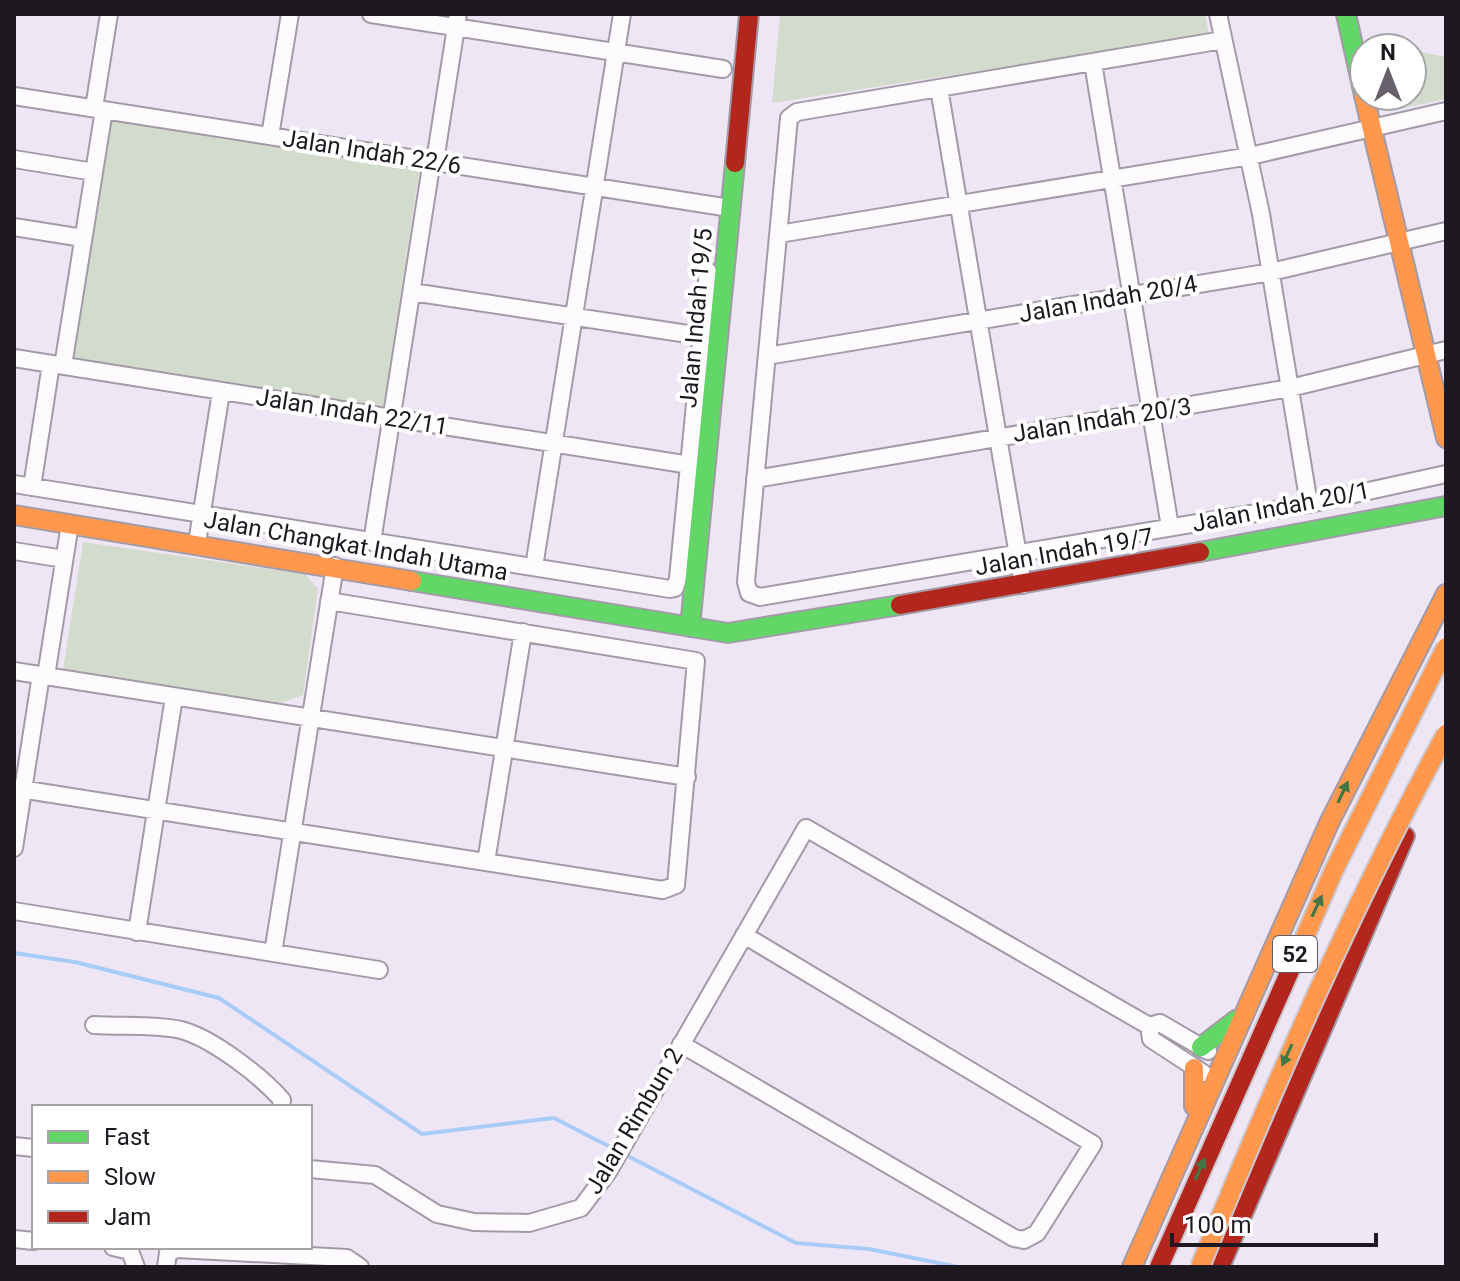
<svg xmlns="http://www.w3.org/2000/svg" width="1460" height="1281" font-family="Roboto,sans-serif">
  <rect width="100%" height="100%" fill="#efe6f5"/>
  <path fill="#d3dccc" d="M780,14H1205L1209,35L772,103Z
    M1412,50L1446,57V99L1391,111L1379,105L1377,96H1412Z
    M110,120L420,166L383,409L73,362Z
    M83,542L305,574L318,589L303,695L275,705L63,670Z"/>
  <g fill="none" stroke-linecap="round" stroke-linejoin="round">
    <path stroke="#a8ccf7" stroke-width="4" d="M14,953L75,962L219,998L422,1134L554,1118L616,1150
      M624,1154L796,1243L869,1249L958,1267"/>
    <g stroke="#a29ba7" stroke-width="20">
      <path id="street" d="M371,14L723,69
        M1218,14L1261,214L1309,504
        M1223,40L797,112L789,118L750,536L746,582L749,593L760,597L1309,504L1446,474
        M1093,63L1170,527
        M939,88L1023,585
        M14,96L730,208
        M94,108L109,14
        M270,136L290,14
        M14,159L94,172
        M435,161L458,14
        M14,227L83,238
        M779,234L1250,156L1446,111
        M412,292L701,336
        M767,356L1271,272L1446,231
        M14,358L690,465
        M63,366L104,110
        M755,479L1290,388L1446,350
        M14,484L670,589L675,588L678,578L708,271
        M32,487L51,364
        M372,542L432,160
        M197,543L221,392
        M14,551L64,559
        M534,567L622,14
        M14,671L687,777
        M46,676L70,524
        M14,788L663,890L676,885L696,661L329,601
        M14,848L41,675
        M486,862L523,632
        M14,911L379,970
        M137,932L174,697
        M273,953L335,566
        M94,1025C122,1027 154,1024 181,1030C212,1038 261,1076 282,1100L281,1107
        M1149,1026L1151,1039L1203,1073
        M1149,1026L1160,1023L1208,1051
        M681,1044L1014,1238L1024,1240L1037,1233L1093,1144L744,935
        M14,1146L34,1148
        M310,1169L375,1175L437,1214L474,1222L529,1223L581,1208L608,1172L806,828L1149,1026
        M14,1239L34,1241
        M113,1247L130,1251L136,1267
        M166,1267L168,1253L177,1249L347,1258L360,1267"/>
    </g>
    <g stroke="#a29ba7" stroke-width="22">
      <path id="fast" d="M1346,14L1364,95
        M1200,552L1446,506
        M412,581L728,633L900,605
        M690,627L735,163
        M1201,1047L1236,1020"/>
    </g>
    <g stroke="#a29ba7" stroke-width="22">
      <path id="slow" d="M1364,96L1446,438
        M14,515L412,581
        M1194,1068V1106
        M1132,1267L1330,821L1446,594"/>
    </g>
    <g stroke="#a29ba7" stroke-width="22">
      <path id="jam" d="M735,163L749,14
        M900,605L1200,552
        M1220,1267L1405,836"/>
    </g>
    <use href="#street" stroke="#fdfbfe" stroke-width="16"/>
    <use href="#fast" stroke="#63d668" stroke-width="18"/>
    <use href="#slow" stroke="#ff974d" stroke-width="18"/>
    <use href="#jam" stroke="#b3261e" stroke-width="18"/>
    <g stroke="#ccc8cf" stroke-width="22" stroke-linecap="butt">
      <path id="slow-bridge" d="M1297,955L1334,870L1446,647
        M1200,1267C1274,1085 1352,906 1446,734"/>
    </g>
    <g stroke="#ccc8cf" stroke-width="22" stroke-linecap="butt">
      <path id="jam-bridge" d="M1159,1267L1297,955"/>
    </g>
    <use href="#slow-bridge" stroke="#ff974d" stroke-width="18"/>
    <use href="#jam-bridge" stroke="#b3261e" stroke-width="18"/>
  </g>
  <defs><path id="oneway-solid" d="M-6-.8H1V-3.2L6.5 0L1 3.2V.8H-6Z" transform="scale(2)"/></defs>
  <g fill="#407744">
    <use href="#oneway-solid" transform="translate(1343 792) rotate(-65)"/>
    <use href="#oneway-solid" transform="translate(1317 906) rotate(-65)"/>
    <use href="#oneway-solid" transform="translate(1287 1055) rotate(115)"/>
    <use href="#oneway-solid" transform="translate(1200 1169) rotate(-67)"/>
  </g>
  <g text-anchor="middle" stroke-width="8" stroke-linejoin="round" paint-order="stroke">
    <rect fill="#fff" stroke="#625d64" stroke-width="2" x="1273" y="936" width="44" height="36" rx="6"/>
    <g font-size="22" font-weight="bold" fill="#1e1821">
      <text x="1295" y="962">52</text>
    </g>
    <g font-size="24" fill="#1e1821" stroke="#fff">
      <text transform="translate(372 152) rotate(9)" y="8">Jalan Indah 22/6</text>
      <text transform="translate(1108 299) rotate(-10)" y="8">Jalan Indah 20/4</text>
      <text transform="translate(696 318) rotate(-85)" y="8">Jalan Indah 19/5</text>
      <text transform="translate(352 412) rotate(9)" y="8">Jalan Indah 22/11</text>
      <text transform="translate(1102 420) rotate(-9)" y="8">Jalan Indah 20/3</text>
      <text transform="translate(1281 507) rotate(-11)" y="8">Jalan Indah 20/1</text>
      <text transform="translate(356 546) rotate(10)" y="8">Jalan Changkat Indah Utama</text>
      <text transform="translate(1064 552) rotate(-10)" y="8">Jalan Indah 19/7</text>
      <text transform="translate(634 1121) rotate(-59)" y="8">Jalan Rimbun 2</text>
    </g>
  </g>
  <rect width="1460" height="1281" fill="none" stroke="#1e1821" stroke-width="32"/>
  <rect x="32" y="1105" width="280" height="144" fill="#ffffff" stroke="#a5a3a6" stroke-width="2"/>
  <rect x="48" y="1131" width="40" height="12" fill="#63d668" stroke="#a5a3a6" stroke-width="2"/>
  <text x="104" y="1145" font-size="24" fill="#1e1821">Fast</text>
  <rect x="48" y="1171" width="40" height="12" fill="#ff974d" stroke="#a5a3a6" stroke-width="2"/>
  <text x="104" y="1185" font-size="24" fill="#1e1821">Slow</text>
  <rect x="48" y="1211" width="40" height="12" fill="#b3261e" stroke="#a5a3a6" stroke-width="2"/>
  <text x="104" y="1225" font-size="24" fill="#1e1821">Jam</text>
  <g transform="translate(1388 72)"><circle r="38" fill="#ffffff" stroke="#a5a3a6" stroke-width="2"/>
  <path d="M0-6L14 30L0 20L-14 30Z" fill="#67606b"/>
  <text y="-12" font-size="22" font-weight="bold" text-anchor="middle" fill="#1e1821">N</text>
  </g>
  <path d="M1172 1233v12h204v-12" fill="none" stroke="#1e1821" stroke-width="4"/>
  <text x="1184" y="1233" font-size="24" fill="#1e1821" stroke="#ffffff" stroke-width="6" paint-order="stroke">100 m</text>
</svg>
